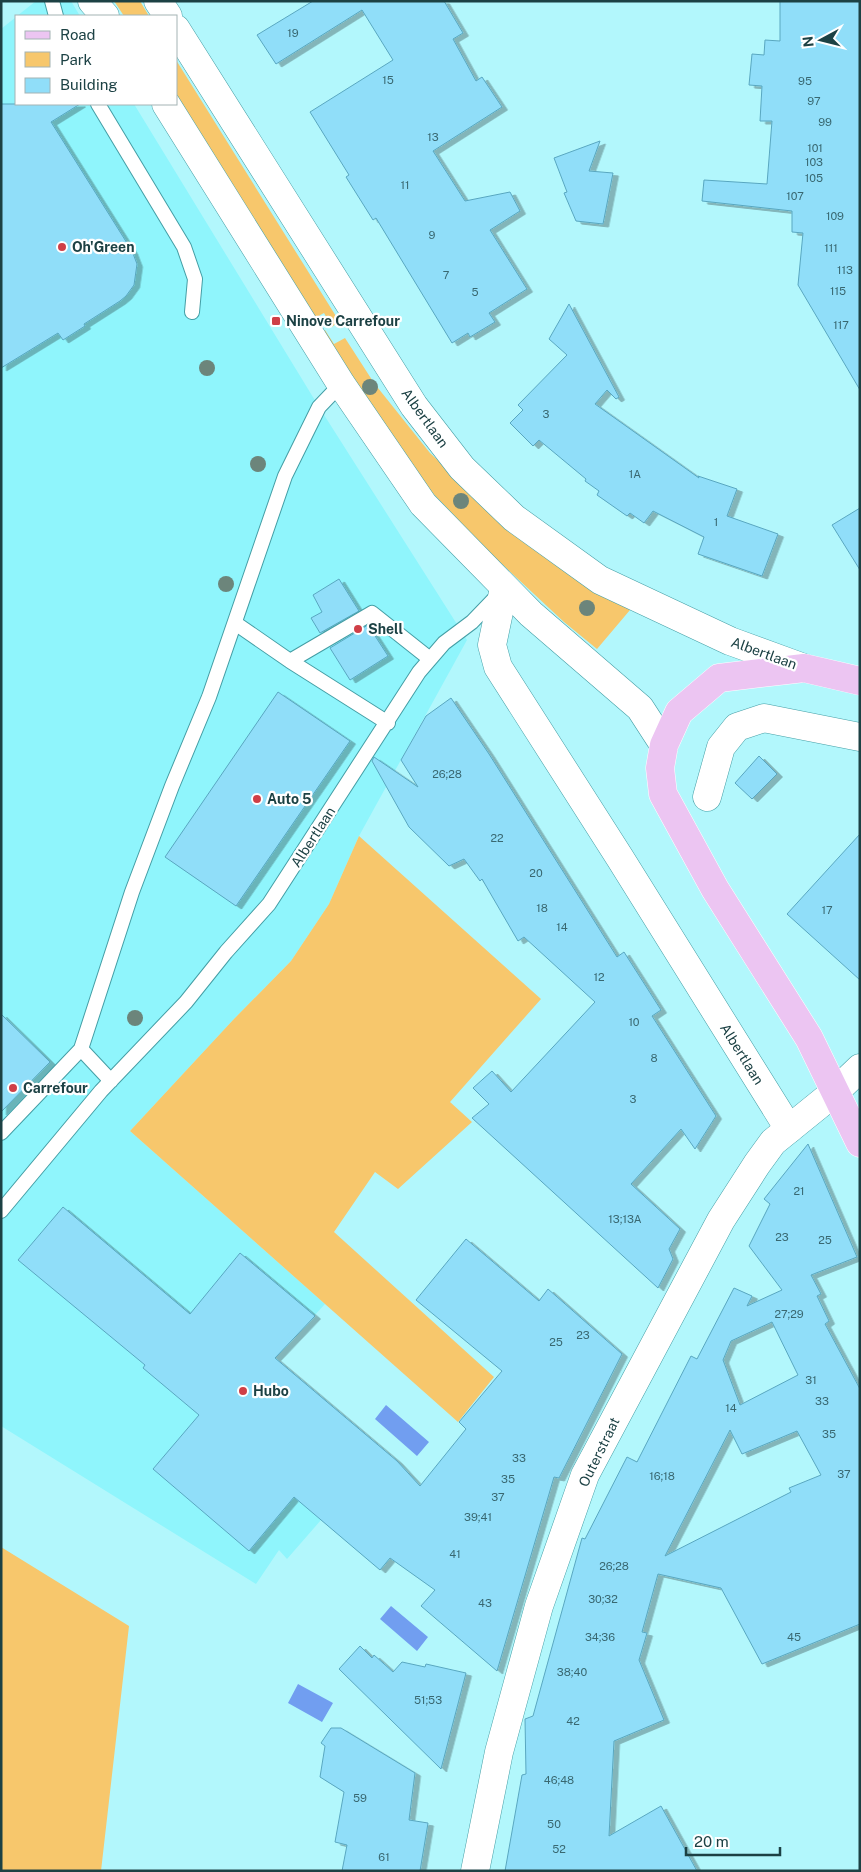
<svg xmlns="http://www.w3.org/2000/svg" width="861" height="1872" font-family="'Public Sans',sans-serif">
  <defs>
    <filter id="shadow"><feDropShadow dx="5.5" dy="3" stdDeviation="0" flood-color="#0004"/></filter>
  </defs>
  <rect width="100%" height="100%" fill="#b2f7fc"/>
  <path fill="#8ff5fc" d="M36,1H71L80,16H17Z
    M16,17V104H134L319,407L467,640L359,836L329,904L291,961L233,1020L130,1131L325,1304L275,1358L436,1504L380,1570L321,1520L287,1559L279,1550L256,1584L1,1426V29Z"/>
  <path fill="#f7c76c" d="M114,1H140L149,16H124Z
    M176,60L339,321L332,327L324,313L313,319L176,100Z
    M325,330L334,344L345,338L374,383L430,453L507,525L569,572L630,610L597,649L564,622L488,551L424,484L321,334Z
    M359,836L541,999L450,1102L472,1122L398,1189L375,1172L334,1232L494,1377L458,1422L130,1131L233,1020L291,961L329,904Z
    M1,1547L129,1626L101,1871H1Z"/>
  <path fill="#719ef0" d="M386,1405L429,1442L417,1456L375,1419Z
    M391,1606L428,1637L417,1651L380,1619Z
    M298,1684L333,1703L322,1722L288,1703Z"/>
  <path fill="#90def9" stroke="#59a7c0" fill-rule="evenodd" filter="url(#shadow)" d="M313,1H444L463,33L453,39L476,81L482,77L502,107L433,151L465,201L510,192L520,211L490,230L527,289L489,313L495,322L470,337L468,333L452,343L376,218L373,220L346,177L349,175L310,112L393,60L362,10L276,64L257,35Z
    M780,1H860V390L798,285L803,233L792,232V211L702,201L704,180L767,184L772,121H760L762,86L749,85L752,54L764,55L765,40L780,41Z
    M1,104H80L51,122L132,251L137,264L134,285L126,296L120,301L84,324L85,326L63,340L58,333L1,368Z
    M600,141L589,171L613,173L603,224L576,221L564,193L567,192L554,158Z
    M569,304L619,397L616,399L607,390L595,404L699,478L698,476L737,489L727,516L778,534L762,576L698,554L704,537L653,511L644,523L630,513L627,516L597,495L599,491L585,481L586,479L539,440L533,446L510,423L523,410L518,405L567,355L549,339Z
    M860,508V570L832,525Z
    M339,579L359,611L320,633L311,618L322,612L313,595Z
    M368,625L388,656L350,680L330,648Z
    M278,692L350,741L236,906L165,857Z
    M451,698L489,754L617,957L624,952L661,1010L652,1016L716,1116L695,1149L681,1129L631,1184L680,1229L669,1249L673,1259L658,1288L472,1118L489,1104L473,1088L492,1071L511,1092L595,1002L524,937L518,941L482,879L480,881L464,859L449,866L409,827L372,761L374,757L418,787L401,760L426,716Z
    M759,756L777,774L752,799L735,783Z
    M860,834V980L787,914Z
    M1,1014L50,1062L1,1112Z
    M808,1144L857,1257L811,1275L821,1294L817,1296L829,1321L825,1324L860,1389V1624L762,1664L721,1588L658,1574L642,1632L647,1633L639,1660L664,1720L614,1741L609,1836L661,1806L697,1871H505L522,1775L526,1774L525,1719L533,1716L582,1538L585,1539L627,1457L637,1462L691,1356L697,1359L734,1288L752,1296L747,1306L782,1290L749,1246L770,1204L764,1199ZM772,1322L798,1375L740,1405L723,1360L731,1341ZM730,1430L742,1454L797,1431L821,1475L789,1488L791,1492L665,1556Z
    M63,1207L190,1314L240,1253L315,1316L275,1358L397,1461L420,1486L466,1429L459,1422L502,1371L416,1300L466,1239L539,1301L548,1289L622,1354L559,1478L554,1477L497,1671L421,1606L435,1590L390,1558L380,1570L294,1497L249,1551L153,1469L199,1415L143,1368L145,1365L18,1260Z
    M360,1646L372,1658L374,1655L393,1672L402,1662L425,1667L426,1664L466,1673L441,1769L339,1669Z
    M331,1728H341L415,1773L409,1820L428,1823L420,1871H342L347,1845L335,1842L344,1792L320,1777L325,1746L321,1743Z"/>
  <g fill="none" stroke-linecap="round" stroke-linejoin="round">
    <g stroke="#449ea5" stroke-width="16">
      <path id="service" d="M52,1L56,16
        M98,104L184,247L195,279L192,312
        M235,623L290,661L388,723
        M290,661L372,613L430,659
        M111,1081L81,1049L132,892L172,786L209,697L285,476L319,407L341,384
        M1,1133L81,1049
        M1,1211L101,1091L186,1002L226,952L269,904L419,672L444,643L472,622L498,595"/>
    </g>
    <g stroke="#449ea5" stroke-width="29">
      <path id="minor" d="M504,588L492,645L498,667L620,858L789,1129
        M707,797L721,747L737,727L764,718L860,737
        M836,1091L860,1068"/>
    </g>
    <g stroke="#449ea5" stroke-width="29">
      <path id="tertiary" d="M475,1871L499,1752L539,1606L585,1475L721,1220L757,1164L773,1142L836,1091"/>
    </g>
    <g stroke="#449ea5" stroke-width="29">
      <path id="secondary" d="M92,1L105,16
        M158,1L168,16
        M176,29L414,406L462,468L514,518L600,580L730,641L804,668
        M166,104L341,384L423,504L531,614L640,708L664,745"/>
    </g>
    <g stroke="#fff" stroke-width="29">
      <path id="primary" d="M860,681L804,668L719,678L679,712L664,745L660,768L663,794L715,889L809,1038L860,1143"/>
    </g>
    <use href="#service" stroke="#fff" stroke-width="14"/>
    <use href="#minor" stroke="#fff" stroke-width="28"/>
    <use href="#tertiary" stroke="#fff" stroke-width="28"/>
    <use href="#secondary" stroke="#fff" stroke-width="28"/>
    <use href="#primary" stroke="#ecc5f2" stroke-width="28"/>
  </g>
  <g fill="#6c857b">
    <circle cx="207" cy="368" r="8"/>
    <circle cx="370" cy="387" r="8"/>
    <circle cx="258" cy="464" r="8"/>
    <circle cx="461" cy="501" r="8"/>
    <circle cx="226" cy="584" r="8"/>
    <circle cx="587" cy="608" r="8"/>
    <circle cx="135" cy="1018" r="8"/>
  </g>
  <g fill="#cf3f47" stroke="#fff" stroke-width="2">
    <circle cx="62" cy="247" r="5"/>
    <rect x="271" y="316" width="10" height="10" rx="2.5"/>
    <circle cx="358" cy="629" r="5"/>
    <circle cx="257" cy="799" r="5"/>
    <circle cx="13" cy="1088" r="5"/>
    <circle cx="243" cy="1391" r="5"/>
  </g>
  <g text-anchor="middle" stroke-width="4.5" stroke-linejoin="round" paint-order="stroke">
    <g font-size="11" fill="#396871">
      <text x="293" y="37">19</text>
      <text x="388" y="84">15</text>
      <text x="805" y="85">95</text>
      <text x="814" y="105">97</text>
      <text x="825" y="126">99</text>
      <text x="433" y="141">13</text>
      <text x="815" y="152">101</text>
      <text x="814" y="166">103</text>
      <text x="814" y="182">105</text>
      <text x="405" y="189">11</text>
      <text x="795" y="200">107</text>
      <text x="835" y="220">109</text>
      <text x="432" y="239">9</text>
      <text x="831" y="252">111</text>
      <text x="845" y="274">113</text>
      <text x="446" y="279">7</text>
      <text x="838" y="295">115</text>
      <text x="475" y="296">5</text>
      <text x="841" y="329">117</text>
      <text x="546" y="418">3</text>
      <text x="635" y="478">1A</text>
      <text x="716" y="526">1</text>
      <text x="447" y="778">26;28</text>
      <text x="497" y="842">22</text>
      <text x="536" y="877">20</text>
      <text x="542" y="912">18</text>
      <text x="827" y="914">17</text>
      <text x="562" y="931">14</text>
      <text x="599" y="981">12</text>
      <text x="634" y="1026">10</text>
      <text x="654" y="1062">8</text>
      <text x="633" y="1103">3</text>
      <text x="799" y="1195">21</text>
      <text x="625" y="1223">13;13A</text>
      <text x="782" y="1241">23</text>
      <text x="825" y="1244">25</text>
      <text x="789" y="1318">27;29</text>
      <text x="583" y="1339">23</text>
      <text x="556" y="1346">25</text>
      <text x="811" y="1384">31</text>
      <text x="822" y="1405">33</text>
      <text x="731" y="1412">14</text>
      <text x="829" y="1438">35</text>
      <text x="519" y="1462">33</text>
      <text x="844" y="1478">37</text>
      <text x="662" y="1480">16;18</text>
      <text x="508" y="1483">35</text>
      <text x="498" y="1501">37</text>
      <text x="478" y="1521">39;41</text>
      <text x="455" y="1558">41</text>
      <text x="614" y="1570">26;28</text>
      <text x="603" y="1603">30;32</text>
      <text x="485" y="1607">43</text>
      <text x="600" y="1641">34;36</text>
      <text x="794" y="1641">45</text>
      <text x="572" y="1676">38;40</text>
      <text x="428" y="1704">51;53</text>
      <text x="573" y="1725">42</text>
      <text x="559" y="1784">46;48</text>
      <text x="360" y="1802">59</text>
      <text x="554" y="1828">50</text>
      <text x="559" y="1853">52</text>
      <text x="384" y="1861">61</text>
    </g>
    <g font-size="14" font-weight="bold" fill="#1c4144" stroke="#fff" text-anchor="start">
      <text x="72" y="252">Oh'Green</text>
      <text x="286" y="326">Ninove Carrefour</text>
      <text x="368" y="634">Shell</text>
      <text x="267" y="804">Auto 5</text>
      <text x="23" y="1093">Carrefour</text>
      <text x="253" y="1396">Hubo</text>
    </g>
    <g font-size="14" fill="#1c4144" stroke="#fff">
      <text transform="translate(425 418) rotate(54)" y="5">Albertlaan</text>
      <text transform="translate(764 653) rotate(20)" y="5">Albertlaan</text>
      <text transform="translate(313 837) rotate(-57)" y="5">Albertlaan</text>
      <text transform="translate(742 1054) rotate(58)" y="5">Albertlaan</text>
      <text transform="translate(599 1452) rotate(-64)" y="5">Outerstraat</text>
    </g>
  </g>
  <rect width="861" height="1872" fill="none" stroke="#1c4144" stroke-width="5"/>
  <rect x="15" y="15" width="162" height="90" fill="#ffffff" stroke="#a4b3b4"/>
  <rect x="25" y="31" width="25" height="8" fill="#ecc5f2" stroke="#a4b3b4"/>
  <text x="60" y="40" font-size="15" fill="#1c4144">Road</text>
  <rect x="25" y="52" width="25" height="15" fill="#f7c76c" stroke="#a4b3b4"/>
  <text x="60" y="65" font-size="15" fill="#1c4144">Park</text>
  <rect x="25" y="78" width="25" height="15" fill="#90def9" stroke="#a4b3b4"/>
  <text x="60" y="90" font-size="15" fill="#1c4144">Building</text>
  <g transform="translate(821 40) rotate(263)" stroke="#ffffff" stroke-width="4" paint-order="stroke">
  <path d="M0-4L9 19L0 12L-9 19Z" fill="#1c4144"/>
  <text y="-8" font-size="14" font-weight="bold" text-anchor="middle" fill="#1c4144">N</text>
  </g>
  <path d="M686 1847v8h94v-8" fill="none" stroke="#1c4144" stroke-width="2.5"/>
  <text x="694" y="1847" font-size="15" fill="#1c4144" stroke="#ffffff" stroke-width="4" paint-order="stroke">20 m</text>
</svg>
